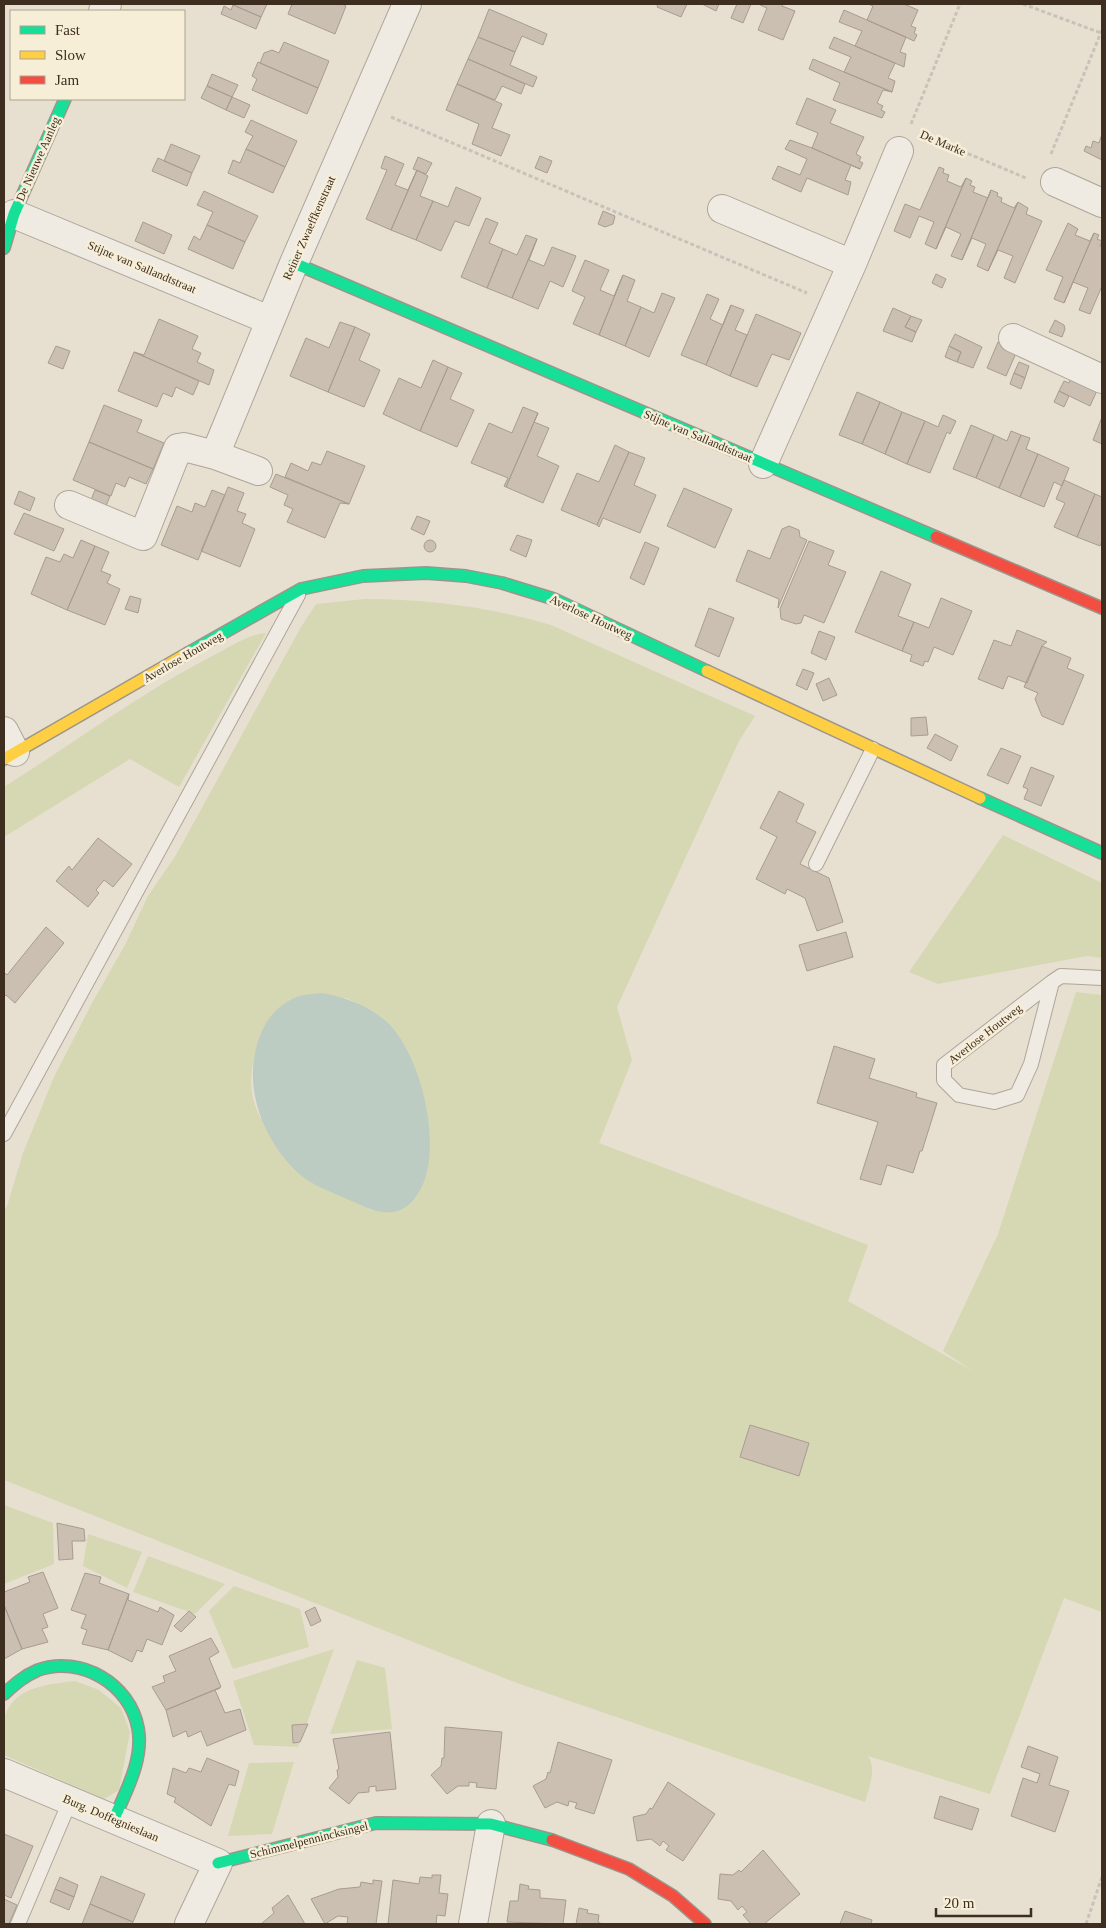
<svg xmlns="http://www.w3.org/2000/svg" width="1106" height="1928" font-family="Georgia,serif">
  <rect width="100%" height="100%" fill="#e7e0d1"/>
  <path fill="#d6d7b3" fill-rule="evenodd" d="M365,599C428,599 490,607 551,625L755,716L739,741L617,1007L632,1060L599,1143L868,1245L848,1301L973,1371L943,1351L998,1234L1076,992L1102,995V1612L1064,1598L990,1794L868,1756C877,1770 869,1787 865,1802L517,1683L4,1480V1210L7,1206L23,1153L54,1077L92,1003L125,945L148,896L176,855L301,627L316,604ZM346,998C361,1005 377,1011 388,1024C397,1033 403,1046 408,1057C430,1100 435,1140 422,1187L371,1210C344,1197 329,1182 307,1162C296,1151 270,1132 262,1120C243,1090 252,1053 266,1024Z
    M266,633L179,787L130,759L4,837V787C74,743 140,693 214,655C230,647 248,634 266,633Z
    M1003,835L1102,883V958L1087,956L938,984L909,972Z
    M4,1505L53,1523L54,1564L4,1584Z
    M88,1534L142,1552L127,1588L83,1566Z
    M148,1556L225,1584L195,1614L133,1592Z
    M234,1586L300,1609L309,1647L233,1669L209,1611Z
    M334,1649L298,1747L254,1745L233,1681Z
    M357,1660L385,1668L392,1729L330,1734Z
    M75,1681L99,1690L121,1708L130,1732L119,1790L104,1799L4,1755C4,1744 1,1731 4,1720C11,1687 48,1684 75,1681Z
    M294,1762L272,1834L228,1836L249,1763Z"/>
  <path fill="#bcccc2" d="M322,993C347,998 368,1005 387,1022C422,1055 446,1154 417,1195C412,1203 403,1211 393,1212C375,1214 362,1205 347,1199C329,1191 311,1185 297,1172C260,1136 240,1080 262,1031C269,1015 283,1001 300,996C307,994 315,994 322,993Z"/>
  <path fill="#cbbfb2" stroke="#a89c90" d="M231,4H267L261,17Z
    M292,4H342L346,6L335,34L288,14Z
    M658,4H687L681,17L657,7Z
    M702,4H719L716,11Z
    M737,4H751L743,23L731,18Z
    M758,4H783L782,6L795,11L783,40L758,30L767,8Z
    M868,4H904L918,10L911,26L916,28L914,33L917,35L914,41L867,20L873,6Z
    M233,5L261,17L256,29L221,14L224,6L231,10Z
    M489,9L547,34L543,45L522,36L515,52L478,37Z
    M844,10L906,37L900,52L906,54L904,67L855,46L862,31L839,22Z
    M478,37L515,52L510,65L537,77L533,87L468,59Z
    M834,37L895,63L888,78L895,81L892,92L844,72L851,57L829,48Z
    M284,42L329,61L318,88L260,63L264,53L272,50L279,53Z
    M468,59L525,84L521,94L502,86L495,100L457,84Z
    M813,59L892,92L883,90L877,103L883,106L881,110L885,112L882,118L833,100L840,83L809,69Z
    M258,62L318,88L307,114L252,90L257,79L252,76Z
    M212,74L238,85L232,97L207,86Z
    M457,84L502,104L492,128L510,135L501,156L472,144L479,124L446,110Z
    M207,86L232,97L226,110L201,98Z
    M232,97L250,105L244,118L226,110Z
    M807,98L836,110L830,123L864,137L856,154L861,157L859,161L863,163L860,169L812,148L818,133L796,124Z
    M251,120L297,141L285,167L246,149L253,136L245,132Z
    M1102,134V160L1084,151L1086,146L1091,148L1093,141L1099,143Z
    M790,140L812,148L860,169L851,165L845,180L851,182L848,195L807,178L801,192L772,179L778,166L800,175L807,159L785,149Z
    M171,144L200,156L192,173L164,161Z
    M246,149L285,167L273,193L228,173L233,160L240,163Z
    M385,156L404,164L395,185L408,190L417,170L391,230L366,219L387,170L381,168Z
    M540,156L552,161L547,173L535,168Z
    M418,157L432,163L426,174L413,169Z
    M158,158L192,173L187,186L152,171Z
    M939,167L944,169L943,173L949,175L947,181L961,187L966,178L936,249L925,244L934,222L919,216L910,238L894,231L905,204L920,210Z
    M417,170L428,176L420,196L433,201L416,240L391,230Z
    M966,178L972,181L970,185L975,187L973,192L988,198L991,190L962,260L951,256L961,234L946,227L936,249Z
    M456,187L481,198L469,226L455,221L441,251L416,240L433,201L448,207Z
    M991,190L998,193L997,196L1002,198L1001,202L1014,208L1018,202L988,271L977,266L986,244L972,238L962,260Z
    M204,191L258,216L245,242L207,225L213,212L197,205Z
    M1018,202L1028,208L1026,214L1042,221L1015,283L1004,278L1013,256L998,250L988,271Z
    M603,211L615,216L613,224L605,227L598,224Z
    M486,218L498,223L489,243L503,249L487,288L461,277Z
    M143,222L172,235L164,254L135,241Z
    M1068,223L1078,229L1075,235L1090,241L1094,233L1064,303L1054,299L1063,277L1046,270Z
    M207,225L245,242L233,269L188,249L194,236L200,240Z
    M1094,233L1099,235L1097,239L1102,241L1100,246L1102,247V286L1090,314L1079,310L1088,288L1073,282L1064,303Z
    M526,235L537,239L512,298L487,288L503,249L517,255Z
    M537,239L529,260L544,266L552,247L576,256L563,287L550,281L538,309L512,298Z
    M585,260L609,270L600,290L614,296L623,275L599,335L573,324L585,297L572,291Z
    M936,274L946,279L942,288L932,283Z
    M623,275L635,280L627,301L641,307L625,346L599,335Z
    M662,293L675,298L649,357L625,346L641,307L654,313Z
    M707,294L719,299L710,319L723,325L731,305L706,365L681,355Z
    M731,305L744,310L735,330L747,335L730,376L706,365Z
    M893,308L911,316L905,327L916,332L912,342L883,331Z
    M756,314L801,333L789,360L772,354L757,387L730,376Z
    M911,316L922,320L916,332L905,327Z
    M159,319L198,336L192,349L201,353L197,362L214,370L209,385L134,352L144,355Z
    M1055,320L1064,325L1065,329L1062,337L1049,332Z
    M340,322L355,327L328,392L290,376L306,338L329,348Z
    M355,327L370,334L359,360L380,370L364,407L328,392Z
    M955,334L982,347L973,368L957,362L961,352L949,346Z
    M998,342L1017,351L1006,376L987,368Z
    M56,346L70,351L63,369L48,363Z
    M949,346L961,352L957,362L945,357Z
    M134,352L199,381L193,395L176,387L172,397L163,393L157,407L118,391Z
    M433,360L448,367L420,431L383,414L399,378L421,388Z
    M1019,362L1029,366L1025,378L1014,373Z
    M448,367L462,373L450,399L474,410L457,447L420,431Z
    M1014,373L1025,378L1021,389L1010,384Z
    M1073,373L1100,384L1090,406L1059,391L1064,381L1069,383Z
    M1059,391L1069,396L1064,407L1054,402Z
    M857,392L880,402L862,444L839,435Z
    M880,402L902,412L885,454L862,444Z
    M104,405L142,420L137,432L164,443L153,469L89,442Z
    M523,407L538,413L506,487L504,486L508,478L471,463L489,423L512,433Z
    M902,412L925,421L907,464L885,454Z
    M538,413L534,422L549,428L537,456L559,466L543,503L506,487Z
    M943,415L956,421L950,434L947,432L930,473L907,464L925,421L938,427Z
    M1102,417V444L1093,440Z
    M971,425L994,435L976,478L953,469Z
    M1011,431L1021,435L999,488L976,478L994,435L1007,441Z
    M1021,435L1030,438L1026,449L1038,454L1020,497L999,488Z
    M89,442L153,469L146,484L129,477L125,487L116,483L111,496L73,480Z
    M615,445L629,452L597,525L561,510L577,473L599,482Z
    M327,451L365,466L349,504L285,477L291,463L308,471L312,462L321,465Z
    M629,452L645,458L634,485L656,495L640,533L603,518L599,527L597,525Z
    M1038,454L1069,468L1062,486L1054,482L1044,507L1020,497Z
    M276,474L349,504L340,503L325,538L287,522L293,509L284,505L288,495L270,487Z
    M1064,480L1095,494L1077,537L1054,527L1065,503L1056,499Z
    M228,487L244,493L237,511L246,514L242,523L255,529L240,567L201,551Z
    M684,488L732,509L715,548L667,526Z
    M95,490L110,496L106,506L91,500Z
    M212,490L225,495L198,560L161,545L177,506L192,512L195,503L205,507Z
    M19,491L35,498L30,511L14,504Z
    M1095,494L1102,497V540L1100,546L1077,537Z
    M24,513L64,529L54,551L14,534Z
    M417,516L430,521L424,535L411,529Z
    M789,526L799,530L800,537L807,540L778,608L779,599L736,581L748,550L770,559L782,529Z
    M517,535L532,540L526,557L510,550Z
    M424 546a6 6 0 1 1 12 0a6 6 0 1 1-12 0Z
    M81,540L95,546L67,610L31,594L46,557L60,562L64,554L73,558Z
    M809,541L834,551L828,565L846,572L824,623L804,615L801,623L796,624L781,619L780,609Z
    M645,542L659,548L644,585L630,578Z
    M95,546L109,552L101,571L111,575L107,583L120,589L105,625L67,610Z
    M881,571L911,584L898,616L914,622L902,651L855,632Z
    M130,596L141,599L138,613L125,609Z
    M941,598L972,611L953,655L934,647L928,662L925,661L923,666L910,661L912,655L902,651L914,622L929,628Z
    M709,608L734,618L719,657L695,646Z
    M1017,630L1047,642L1042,646L1027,683L1008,676L1003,689L978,679L994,640L1011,646Z
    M819,631L835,637L826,660L811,653Z
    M1042,646L1071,658L1067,668L1084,675L1063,725L1042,716L1035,699L1038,693L1024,687Z
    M803,669L814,673L807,690L796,685Z
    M829,678L837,695L823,701L816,684Z
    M926,717L928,735L911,736V718Z
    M935,734L958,746L951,761L927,748Z
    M1001,748L1021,756L1008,784L987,775Z
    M1031,767L1054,776L1041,806L1024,799L1028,789L1023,787Z
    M779,791L804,804L796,822L816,832L800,864L829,878L843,922L817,931L805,898L787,889L785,894L756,879L777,837L760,828Z
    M98,838L132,864L113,887L104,880L96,890L99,893L88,907L56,881L69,866L72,870Z
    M46,927L64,943L15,1003L6,995L4,997V972L7,975Z
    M846,932L853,957L807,971L799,945Z
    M834,1046L875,1059L869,1078L917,1093L916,1097L937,1103L922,1151H920L913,1173L887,1165L881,1185L860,1179L878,1122L817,1103Z
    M750,1425L809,1443L799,1476L740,1457Z
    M57,1523L84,1529L85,1541H72L73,1559L59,1560Z
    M43,1572L58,1608L43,1614L48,1627L42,1629L48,1642L22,1649L4,1605V1592L30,1582L28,1577Z
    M85,1573L101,1577L99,1583L129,1594L108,1650L82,1644L87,1630L81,1628L86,1615L71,1610Z
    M129,1594L128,1600L158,1612L160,1607L174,1615L162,1645L147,1639L142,1652L137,1650L132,1662L108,1650Z
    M4,1605L22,1649L4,1659Z
    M315,1607L321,1621L311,1626L305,1612Z
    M189,1611L196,1617L181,1632L174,1626Z
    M211,1638L219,1652L209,1658L221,1687L166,1710L152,1687L165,1682L163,1676L176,1671L169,1656Z
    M220,1688L215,1690L225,1713L240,1709L246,1730L207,1746L201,1731L188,1737L186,1731L173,1737L166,1710Z
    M308,1724L300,1742L293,1743L292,1725Z
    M445,1727L502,1732L496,1789L476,1787L477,1783L469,1782V1786H458L447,1794L431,1775L441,1766L442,1758H444Z
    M390,1732L396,1789L376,1791V1786L369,1787V1792L358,1793L349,1804L329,1788L338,1777L337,1770L339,1769L333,1739Z
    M558,1742L612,1760L594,1814L575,1808L577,1803L569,1801L568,1806L557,1802L545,1808L533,1786L546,1779L548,1772L550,1773Z
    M1028,1746L1058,1757L1049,1785L1069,1791L1055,1832L1011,1816L1023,1778L1037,1783L1040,1774L1021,1767Z
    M207,1758L239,1771L235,1786L229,1784L211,1826L174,1802L176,1798L167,1794L173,1768L186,1773L189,1768L201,1772Z
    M668,1782L715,1814L683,1861L666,1850L669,1846L663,1841L660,1846L651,1839L637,1841L633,1817L646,1814L650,1808L652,1809Z
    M940,1796L979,1809L972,1830L934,1818Z
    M4,1834L33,1846L11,1898L4,1895Z
    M763,1850L800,1894L764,1924H751L743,1915L747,1912L742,1906L738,1910L731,1901L718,1899L720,1874L733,1875L739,1870L741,1872Z
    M432,1875H441L439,1893L448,1894L445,1916L437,1915L436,1924H388L393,1880L419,1884L420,1877L432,1878Z
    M101,1876L145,1894L133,1922L90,1904Z
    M60,1877L78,1885L74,1897L55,1889Z
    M373,1880L382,1881L376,1924H347L348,1917L338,1916L325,1924L311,1899L339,1889L360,1887L361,1882L373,1884Z
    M520,1884L529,1886L528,1889L540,1890V1898L566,1900L563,1924L507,1922L510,1901H518Z
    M55,1889L74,1897L69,1910L50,1902Z
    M288,1895L305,1924H261L274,1913L272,1908Z
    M4,1899L17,1905L9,1924H4Z
    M90,1904L133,1922L132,1924H82Z
    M579,1908L588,1910L587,1913L599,1915L598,1922L602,1924H576Z
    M845,1911L872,1920L871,1924H840Z"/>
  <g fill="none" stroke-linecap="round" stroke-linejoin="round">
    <g stroke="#ada599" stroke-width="16">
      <path id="lane" d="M816,864L873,749
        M1052,982L1031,1064L1017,1095L994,1102L959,1095L944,1080V1065L1052,982L1061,976L1102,978
        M4,1134L298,595
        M18,1924L70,1801"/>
    </g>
    <g stroke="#ada599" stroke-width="30">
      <path id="street" d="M103,11L107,4
        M1055,182L1102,203
        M722,209L852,264
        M14,214L269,320
        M1013,338L1102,379
        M215,455L258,471
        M763,464L852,264L899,151
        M69,505L143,536L178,448L184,447L215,455L294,263L407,4
        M4,731L15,752
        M4,1773L218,1863L189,1924
        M473,1924L491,1824"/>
    </g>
    <g stroke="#9c958a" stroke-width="14">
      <path id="fast" d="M4,248L14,214L65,99
        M294,263L936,537
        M188,653L301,589L363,576L426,573L466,576L502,583L554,599L707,671
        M980,798L1102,853
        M4,1694C15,1684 24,1676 38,1670C81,1655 130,1684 138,1728C144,1759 126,1791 114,1819
        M218,1863L376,1823L491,1824L552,1840"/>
    </g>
    <g stroke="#9c958a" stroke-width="14">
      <path id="slow" d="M707,671L980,798
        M4,759L188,653"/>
    </g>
    <g stroke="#9c958a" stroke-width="14">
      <path id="jam" d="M936,537L1102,608
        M552,1840L629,1869L673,1896L705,1924"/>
    </g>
    <path stroke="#c8c2b9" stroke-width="3" stroke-dasharray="4 2.5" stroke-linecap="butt" d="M1023,4L1101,33
      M391,117L807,293
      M911,124L960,4
      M926,136L1026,178
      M1051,154L1102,30
      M1086,1924L1102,1877"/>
    <use href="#lane" stroke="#efebe3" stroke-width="14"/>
    <use href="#street" stroke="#efebe3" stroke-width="28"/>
    <use href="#fast" stroke="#16e098" stroke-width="11"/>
    <use href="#slow" stroke="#ffcf43" stroke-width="11"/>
    <use href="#jam" stroke="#f24e42" stroke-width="11"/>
  </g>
  <g text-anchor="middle" stroke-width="5" stroke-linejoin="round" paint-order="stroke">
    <g font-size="12" fill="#3d2e20" stroke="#f7eed8">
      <text transform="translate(943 143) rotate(23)" y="4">De Marke</text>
      <text transform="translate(38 159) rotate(-66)" y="4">De Nieuwe Aanleg</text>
      <text transform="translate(309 228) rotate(-66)" y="4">Reiner Zwaeffkenstraat</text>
      <text transform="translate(142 267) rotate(23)" y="4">Stijne van Sallandtstraat</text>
      <text transform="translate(698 436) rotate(23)" y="4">Stijne van Sallandtstraat</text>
      <text transform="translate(591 617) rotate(25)" y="4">Averlose Houtweg</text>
      <text transform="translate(183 657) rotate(-30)" y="4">Averlose Houtweg</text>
      <text transform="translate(985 1034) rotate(-38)" y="4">Averlose Houtweg</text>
      <text transform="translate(111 1818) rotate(23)" y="4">Burg. Doffegnieslaan</text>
      <text transform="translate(309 1840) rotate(-14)" y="4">Schimmelpennincksingel</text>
    </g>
  </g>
  <rect width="1106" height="1928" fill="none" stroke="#3d2e20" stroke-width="10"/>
  <rect x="10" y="10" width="175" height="90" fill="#f7eed8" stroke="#ada18e"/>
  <rect x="20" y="26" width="25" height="8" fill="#16e098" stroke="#ada18e"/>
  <text x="55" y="35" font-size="15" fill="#3d2e20">Fast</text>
  <rect x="20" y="51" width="25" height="8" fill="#ffcf43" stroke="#ada18e"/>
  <text x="55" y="60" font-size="15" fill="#3d2e20">Slow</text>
  <rect x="20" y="76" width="25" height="8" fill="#f24e42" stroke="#ada18e"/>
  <text x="55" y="85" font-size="15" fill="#3d2e20">Jam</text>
  <path d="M936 1908v8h95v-8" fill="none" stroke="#3d2e20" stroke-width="2.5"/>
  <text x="944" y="1908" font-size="15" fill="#3d2e20" stroke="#f7eed8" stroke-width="4" paint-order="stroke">20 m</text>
</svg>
